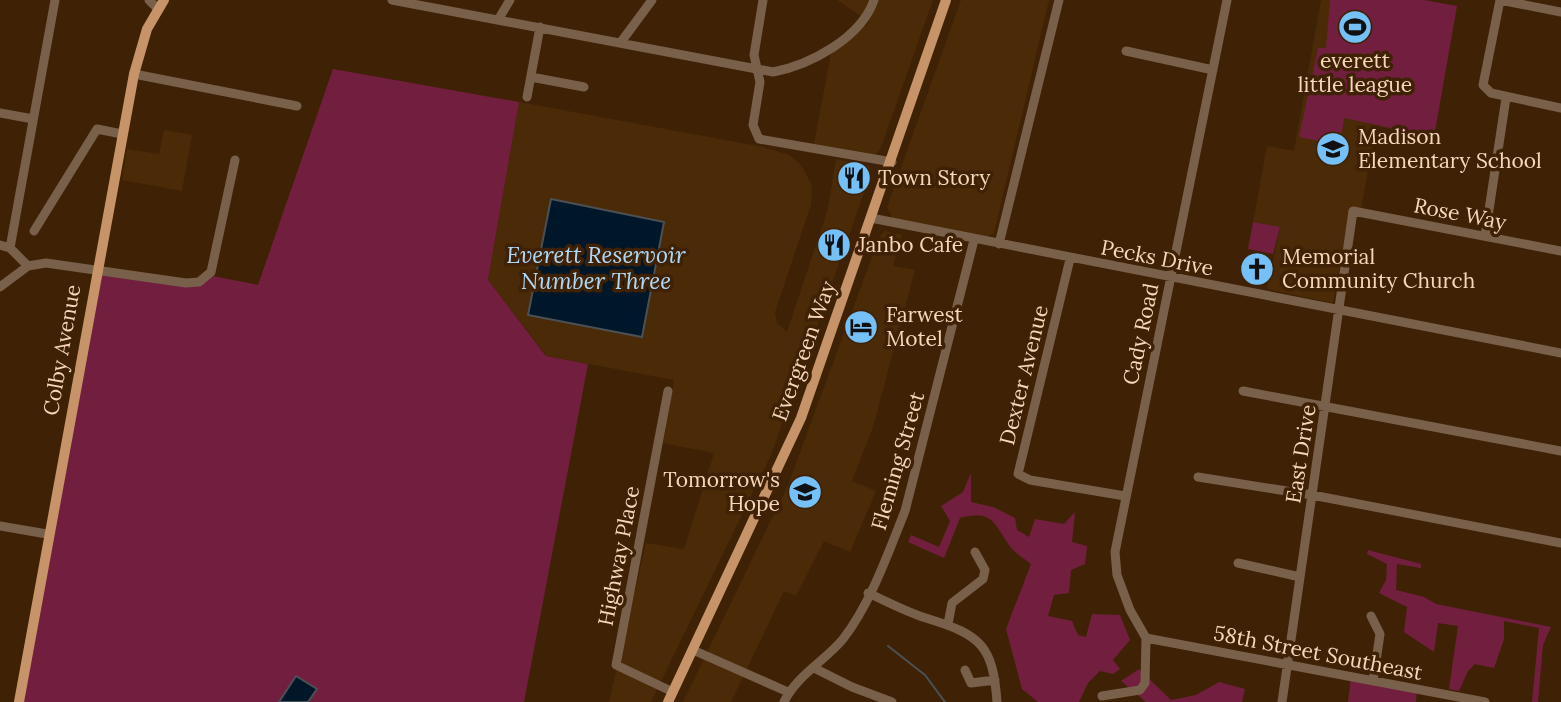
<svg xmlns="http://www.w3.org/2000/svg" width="1561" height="702" font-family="Lora,serif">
  <rect width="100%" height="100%" fill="#3f2205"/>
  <path fill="#4b2a08" d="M837,0H933L880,150L875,155L814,144L831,53L870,22Z
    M961,0H1049L994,233L987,237L893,220L887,207Z
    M1321,0H1422L1434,137L1376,126L1361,209L1350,207L1333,303L1267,289L1280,228L1253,222L1267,146L1294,151Z
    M519,102L763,147L789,155L801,165L812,185L811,205L775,312L777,323L787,332L828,209L836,159L869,166L871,173L771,455L651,702H609L646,543L684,549L714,453L663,443L674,380L547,356L488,280Z
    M164,130L192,135L182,191L122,180L127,149L159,154Z
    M885,231L902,235L893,266L915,270L873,427L852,481L876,491L850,552L824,541L796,596L784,591L731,702H683L788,485L879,238Z"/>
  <path fill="#721f3f" d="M1330,0H1424L1457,6L1434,137L1344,118L1341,138L1336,137L1335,144L1299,137L1318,48H1326Z
    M333,69L519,102L488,280L546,356L588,364L524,702H19L96,270L199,282L213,276L258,285Z
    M1253,222L1280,227L1273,254L1248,249Z
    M971,473V502L993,507L1015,518L1017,530L1029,537L1035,519L1064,524L1075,512L1072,542L1087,546L1085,564L1071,570L1069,593L1054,595L1048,616L1072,621L1078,635L1086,637L1092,614L1120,615L1130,640L1113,660L1120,669L1113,674L1100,671L1088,683L1079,702H1038L1022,689L1006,629L1031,564C1024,558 1014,553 1009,545C994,522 991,509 960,518L944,558L908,542L911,535L939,547L950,521L941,506L963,492Z
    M1368,550L1421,564V568L1397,564L1396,590L1424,597L1436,604L1551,627L1543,645L1538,702H1532L1539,628L1504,621V639L1494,668L1475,664L1468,671L1459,691L1449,689L1458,626L1438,623L1434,652L1404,632L1407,607L1379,593L1386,580L1387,564L1367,554Z
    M1139,669L1171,700L1196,695L1219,682L1245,689L1242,702H1146L1121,681Z
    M1351,677L1417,689L1416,702H1348Z"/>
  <path fill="#001729" stroke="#4a5155" stroke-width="2" d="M551,199L664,222L642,337L528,315Z
    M296,676L317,689L308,702H279Z"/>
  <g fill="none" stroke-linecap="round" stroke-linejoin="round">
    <path stroke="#4a5155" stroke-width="2" d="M888,646L925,675L945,702"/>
    <path stroke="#79604b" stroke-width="9" d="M149,0L158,9
      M392,0L773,72C810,65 861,38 874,0
      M763,0L754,55L760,82L753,125L759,139L892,162
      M1500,0L1483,85L1491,93L1561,108
      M1500,0L1561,12
      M498,20L510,0
      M621,42L652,0
      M1126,51L1213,70
      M134,74L297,106
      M531,77L584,87
      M527,97L540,27
      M0,113L33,119
      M871,218L1561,353
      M34,231L97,129L122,134
      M1485,236L1506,98
      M999,244L1059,0
      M0,245L10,248L28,266
      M10,248L55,0
      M1070,259L1018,474L1030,480L1125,496
      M0,287L28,266L46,263L186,283L199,282L211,272L235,160
      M668,391L616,665L673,692
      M1243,391L1561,451
      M1198,477L1312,495L1561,543
      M0,526L47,534
      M1238,563L1300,577
      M868,593C888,602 908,613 929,619C981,635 993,646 997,702
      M1371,616L1380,634L1373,681
      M948,624L952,603L983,579L985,570L975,552
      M1146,638L1485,702
      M693,650L788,692
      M814,668L852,687L892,702
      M965,670L971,683L995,680
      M1102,696L1140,690L1145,683L1146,638L1130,610L1117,575L1115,552L1227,0
      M784,702C796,676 825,661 843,639C870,605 889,551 905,511L974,240
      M1282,702L1353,211L1561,251"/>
    <path stroke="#c79368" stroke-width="10" d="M19,702L134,74L147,29L164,0
      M668,702L801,418L946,0"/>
  </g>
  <defs>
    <g id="stadium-disc" transform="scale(1.75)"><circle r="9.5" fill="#75c0f6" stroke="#3f2205"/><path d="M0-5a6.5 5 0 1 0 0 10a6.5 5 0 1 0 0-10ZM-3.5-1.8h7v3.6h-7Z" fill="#111"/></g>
    <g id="school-disc" transform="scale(1.75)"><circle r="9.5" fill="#75c0f6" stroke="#3f2205"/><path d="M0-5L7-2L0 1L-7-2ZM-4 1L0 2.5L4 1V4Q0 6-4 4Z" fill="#111"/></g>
    <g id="restaurant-disc" transform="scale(1.75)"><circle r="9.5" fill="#75c0f6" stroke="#3f2205"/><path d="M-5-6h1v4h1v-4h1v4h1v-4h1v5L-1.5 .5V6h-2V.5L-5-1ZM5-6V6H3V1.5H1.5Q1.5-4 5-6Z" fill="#111"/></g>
    <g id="church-disc" transform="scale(1.75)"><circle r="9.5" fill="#75c0f6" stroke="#3f2205"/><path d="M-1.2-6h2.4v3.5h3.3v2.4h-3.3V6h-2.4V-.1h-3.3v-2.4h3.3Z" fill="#111"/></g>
    <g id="hotel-disc" transform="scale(1.75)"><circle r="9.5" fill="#75c0f6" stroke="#3f2205"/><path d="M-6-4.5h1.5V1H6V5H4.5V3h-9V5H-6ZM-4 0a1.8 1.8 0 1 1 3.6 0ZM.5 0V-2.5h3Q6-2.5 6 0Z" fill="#111"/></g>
  </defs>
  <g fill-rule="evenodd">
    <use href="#stadium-disc" x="1355" y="27"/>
    <use href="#school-disc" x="1333" y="149"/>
    <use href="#restaurant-disc" x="854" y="178"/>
    <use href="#restaurant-disc" x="834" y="245"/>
    <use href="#church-disc" x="1257" y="269"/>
    <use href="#hotel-disc" x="861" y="327"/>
    <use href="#school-disc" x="805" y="492"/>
  </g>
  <g text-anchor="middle" stroke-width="7" stroke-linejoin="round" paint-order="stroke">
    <g font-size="21" fill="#f7d7bc" stroke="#3f2205" text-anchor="start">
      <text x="1355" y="68" text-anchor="middle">everett<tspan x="1355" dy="24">little league</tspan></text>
      <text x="1358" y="144">Madison<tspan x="1358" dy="24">Elementary School</tspan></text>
      <text x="878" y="185">Town Story</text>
      <text x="858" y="252">Janbo Cafe</text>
      <text x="1282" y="264">Memorial<tspan x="1282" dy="24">Community Church</tspan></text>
      <text x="886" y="322">Farwest<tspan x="886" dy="24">Motel</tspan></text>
      <text x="780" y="487" text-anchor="end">Tomorrow's<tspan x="780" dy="24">Hope</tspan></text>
    </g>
    <g font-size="21" fill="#f7d7bc" stroke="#3f2205">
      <text transform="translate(1460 214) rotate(11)" y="7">Rose Way</text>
      <text transform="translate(1157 258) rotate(11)" y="7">Pecks Drive</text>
      <text transform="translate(1141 334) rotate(-78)" y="7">Cady Road</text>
      <text transform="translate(62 350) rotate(-80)" y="7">Colby Avenue</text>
      <text transform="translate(804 351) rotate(-70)" y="7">Evergreen Way</text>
      <text transform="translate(1024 375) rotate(-76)" y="7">Dexter Avenue</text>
      <text transform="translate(1301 454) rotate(-81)" y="7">East Drive</text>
      <text transform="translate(898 461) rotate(-74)" y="7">Fleming Street</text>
      <text transform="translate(619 556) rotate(-79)" y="7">Highway Place</text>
      <text transform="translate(1318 653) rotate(11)" y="7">58th Street Southeast</text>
    </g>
    <g font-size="23" font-style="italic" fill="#aed8f7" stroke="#3f2205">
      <text x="596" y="263">Everett Reservoir<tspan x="596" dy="26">Number Three</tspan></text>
    </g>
  </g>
</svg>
